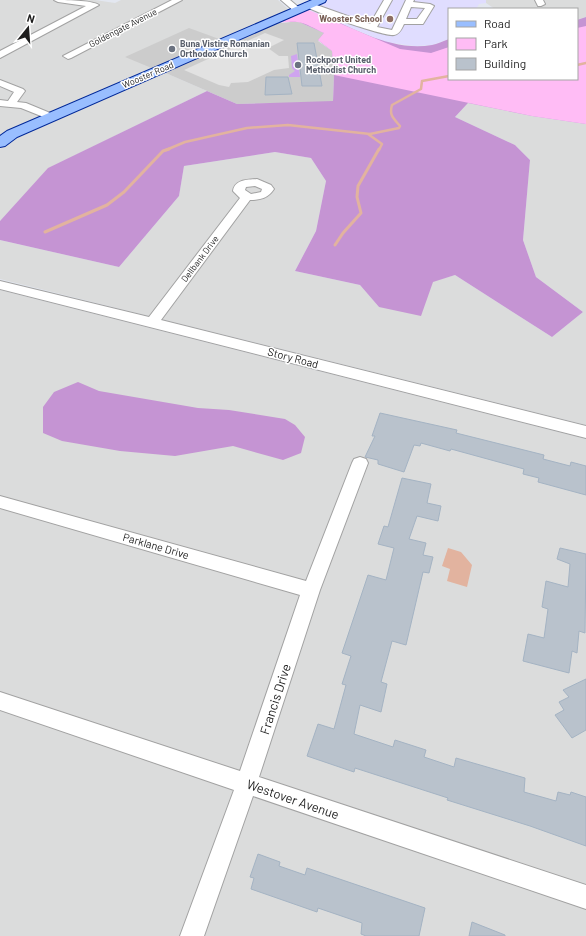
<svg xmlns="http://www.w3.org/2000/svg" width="586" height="936" font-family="Barlow,sans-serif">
  <rect width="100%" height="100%" fill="#e3e7f0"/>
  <path fill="#dbdcdc" d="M0,0H95L115,3L121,0H278L289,10L0,138Z
    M486,0H586V17L577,20V9H495L486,3Z
    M161,71L207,91L49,168L0,221V149L18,135Z
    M468,103L532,116L586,124V425L0,279V240L119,267L179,196L184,166L275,152L311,158L326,181L316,231L295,271L360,285L379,307L433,281L455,275L552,337L583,312L536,277L523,240L530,160L515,145L455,117Z
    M0,290L586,439V936H0Z"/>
  <path fill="#e0ddff" d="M324,0H486V3L479,4L476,9H449V39L432,45L415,46L385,42L304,8Z"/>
  <path fill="#ccc" d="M275,21L282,23L291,22H299L324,33L318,41L332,51L334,75L333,102L237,104L161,71Z
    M189,28L222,40L154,69L125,57Z"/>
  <path fill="#cfa4ef" d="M297,54L300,77H289V75L295,71L292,68L291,56Z"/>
  <path fill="#c594d3" d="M321,14C354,29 394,52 432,45C437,44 443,41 449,39V79H577V20L586,17V124L532,116L468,103L455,117L515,145L530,160L523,240L536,277L583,312L552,337L455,275L433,282L421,316L379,307L360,285L295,271L316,231L326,181L311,158L275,152L184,166L179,196L119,267L0,240V221L48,168L207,91L237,104L333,101L334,75L332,51L318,40L324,33L299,22H286Z
    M78,382L99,391L198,408L229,410L285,419L295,425L305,437L301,453L283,460L233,446L175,456L120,451L62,441L43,433V407L54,392Z"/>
  <path fill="#ffbcf5" d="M304,8L400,49L431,53L449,47V79H577V28L586,26V124L532,116L334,75L332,51L318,40L324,33C315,29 306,23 297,22C289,21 283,24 275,21Z"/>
  <path fill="#e2e2e2" d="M265,33L284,40L268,48L279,56H288L289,68L274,70L248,82L231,83L229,87L219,85L184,70Z"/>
  <path fill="#e2b39f" d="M448,548L461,552L472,565L467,587L447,581L450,569L442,566Z"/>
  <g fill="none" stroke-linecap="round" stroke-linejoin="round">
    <path stroke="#e2b39f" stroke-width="2.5" d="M577,65L586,63
      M368,134L382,144L379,150
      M166,150L185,142L247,128L288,125L370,134L399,128L400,126C393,118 389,115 392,105L421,89L422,81L449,76"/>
    <path stroke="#e2b39f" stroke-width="3" d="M45,232L107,205L124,192L163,151L169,149
      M335,245L343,233L361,213L357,197L358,186L379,149"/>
  </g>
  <path fill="#b9c2cc" stroke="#a4b3c3" d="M297,43H314L322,86H302Z
    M266,77H288L292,94L265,95Z
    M380,413L457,430L456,433L544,455L543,459L570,466L571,462L586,466V495L538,482L539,478L523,474L524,469L451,449L450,451L421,443L420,446L414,445L404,472L378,464V460L365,457L375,436H372Z
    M402,478L431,484L427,503L441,506L438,521L417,516L409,539L426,543L423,555L433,557L429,573L423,572L406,645L392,641L381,682L387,684L381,712L360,705L354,734L393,747L395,740L426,750L424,757L454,767L456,758L525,778L524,792L556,801L558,792L570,795L571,792L586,797V846L530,826L447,800L448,798L355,768L354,772L307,756L318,724L334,729L346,685L342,684L351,656L342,653L368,575L386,580L394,548L378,544L384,526L388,527Z
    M560,548L586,554L585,633L579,631L577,653L572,651L569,673L523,661L528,634L544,638L548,609L542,607L546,581L568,587L570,564L557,559Z
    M586,679V730L572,738L555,715L564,710L559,702L569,697L563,690Z
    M258,854L280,862L279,866L305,875L307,868L425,908L419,936H366L361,934L362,923L318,908L317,912L251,889L254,878L250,877Z
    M472,922L505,935V936H469Z"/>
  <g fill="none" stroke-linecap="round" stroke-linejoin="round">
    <g stroke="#a2a2a2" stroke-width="2">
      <path id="minor" d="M54,0C65,0 91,0 99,5L0,58V51L86,6L58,2Z
        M172,0H182L71,58L68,59L63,56Z
        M281,0H290L302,10L301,12H295Z
        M384,0H392L377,27L392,30L406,0H414L413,2L430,4L434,6L423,24H404C402,28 400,34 394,35C386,37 310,11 304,5L305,3H311L370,24ZM411,7L425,8L417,19H406Z
        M535,0H543L545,4L541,6H538Z
        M0,80L23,89L25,91L17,102L26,103L55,115L56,117L51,120L21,108L0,106V100L8,101L14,92L0,86Z
        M257,179L271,185L274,189C268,198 261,200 250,200L161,320L586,426V438L0,289V281L149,317L240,198L233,191C235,179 248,180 257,179ZM255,186L262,189L261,192L251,194L245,190L246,187Z
        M360,457L366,459L368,463L320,590L259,777L586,885V909L253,796L204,936H180L234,790L0,710V692L240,771L300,595L0,508V496L306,581L352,463L354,459Z"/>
    </g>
    <g stroke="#002898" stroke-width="2">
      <path id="major" d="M312,0H326L325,2L17,137L5,146L0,147V136L7,131Z"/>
    </g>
    <use href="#minor" fill="#fff" fill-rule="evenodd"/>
    <use href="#major" fill="#99beff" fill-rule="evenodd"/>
  </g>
  <circle fill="#8d6e63" stroke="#fff" stroke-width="1.5" cx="390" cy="19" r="4"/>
  <g fill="#6b7280" stroke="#fff" stroke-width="1.5">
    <circle cx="172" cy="49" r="4"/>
    <circle cx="298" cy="65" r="4"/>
  </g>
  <g text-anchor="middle" stroke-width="3" stroke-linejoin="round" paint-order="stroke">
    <g font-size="9" font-weight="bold" fill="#785e54" stroke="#fff" text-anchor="end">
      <text x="382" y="22">Wooster School</text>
    </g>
    <g font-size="9" fill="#1e1e1e" stroke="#fff">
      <text transform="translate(123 28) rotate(-27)" y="3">Goldengate Avenue</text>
      <text transform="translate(148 75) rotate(-23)" y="3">Wooster Road</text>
      <text transform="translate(200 259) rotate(-53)" y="3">Dellbank Drive</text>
    </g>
    <g font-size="9" font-weight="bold" fill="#5b616d" stroke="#fff" text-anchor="start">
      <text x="180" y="47">Buna Vistire Romanian<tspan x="180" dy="10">Orthodox Church</tspan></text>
      <text x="306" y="63">Rockport United<tspan x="306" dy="10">Methodist Church</tspan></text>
    </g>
    <g font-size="11" fill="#1e1e1e" stroke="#fff">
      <text transform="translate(293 358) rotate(15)" y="4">Story Road</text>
      <text transform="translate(156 546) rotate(16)" y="4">Parklane Drive</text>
    </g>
    <g font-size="13" fill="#1e1e1e" stroke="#fff">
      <text transform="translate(275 699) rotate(-72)" y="5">Francis Drive</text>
      <text transform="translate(293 799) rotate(19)" y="5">Westover Avenue</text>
    </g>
  </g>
  <rect x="448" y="8" width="130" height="72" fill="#ffffff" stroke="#a5a5a5"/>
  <rect x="456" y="21" width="20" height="6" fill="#99beff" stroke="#a5a5a5"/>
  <text x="484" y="28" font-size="12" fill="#1e1e1e">Road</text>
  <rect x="456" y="38" width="20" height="12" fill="#ffbcf5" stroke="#a5a5a5"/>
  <text x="484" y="48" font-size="12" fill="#1e1e1e">Park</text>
  <rect x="456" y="58" width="20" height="12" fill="#b9c2cc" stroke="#a5a5a5"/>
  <text x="484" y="68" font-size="12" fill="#1e1e1e">Building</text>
  <g transform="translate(28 28) rotate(17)" stroke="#ffffff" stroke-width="3" paint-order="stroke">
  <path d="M0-3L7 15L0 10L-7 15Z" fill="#1e1e1e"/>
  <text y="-6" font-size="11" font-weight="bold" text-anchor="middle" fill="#1e1e1e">N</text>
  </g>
</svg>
